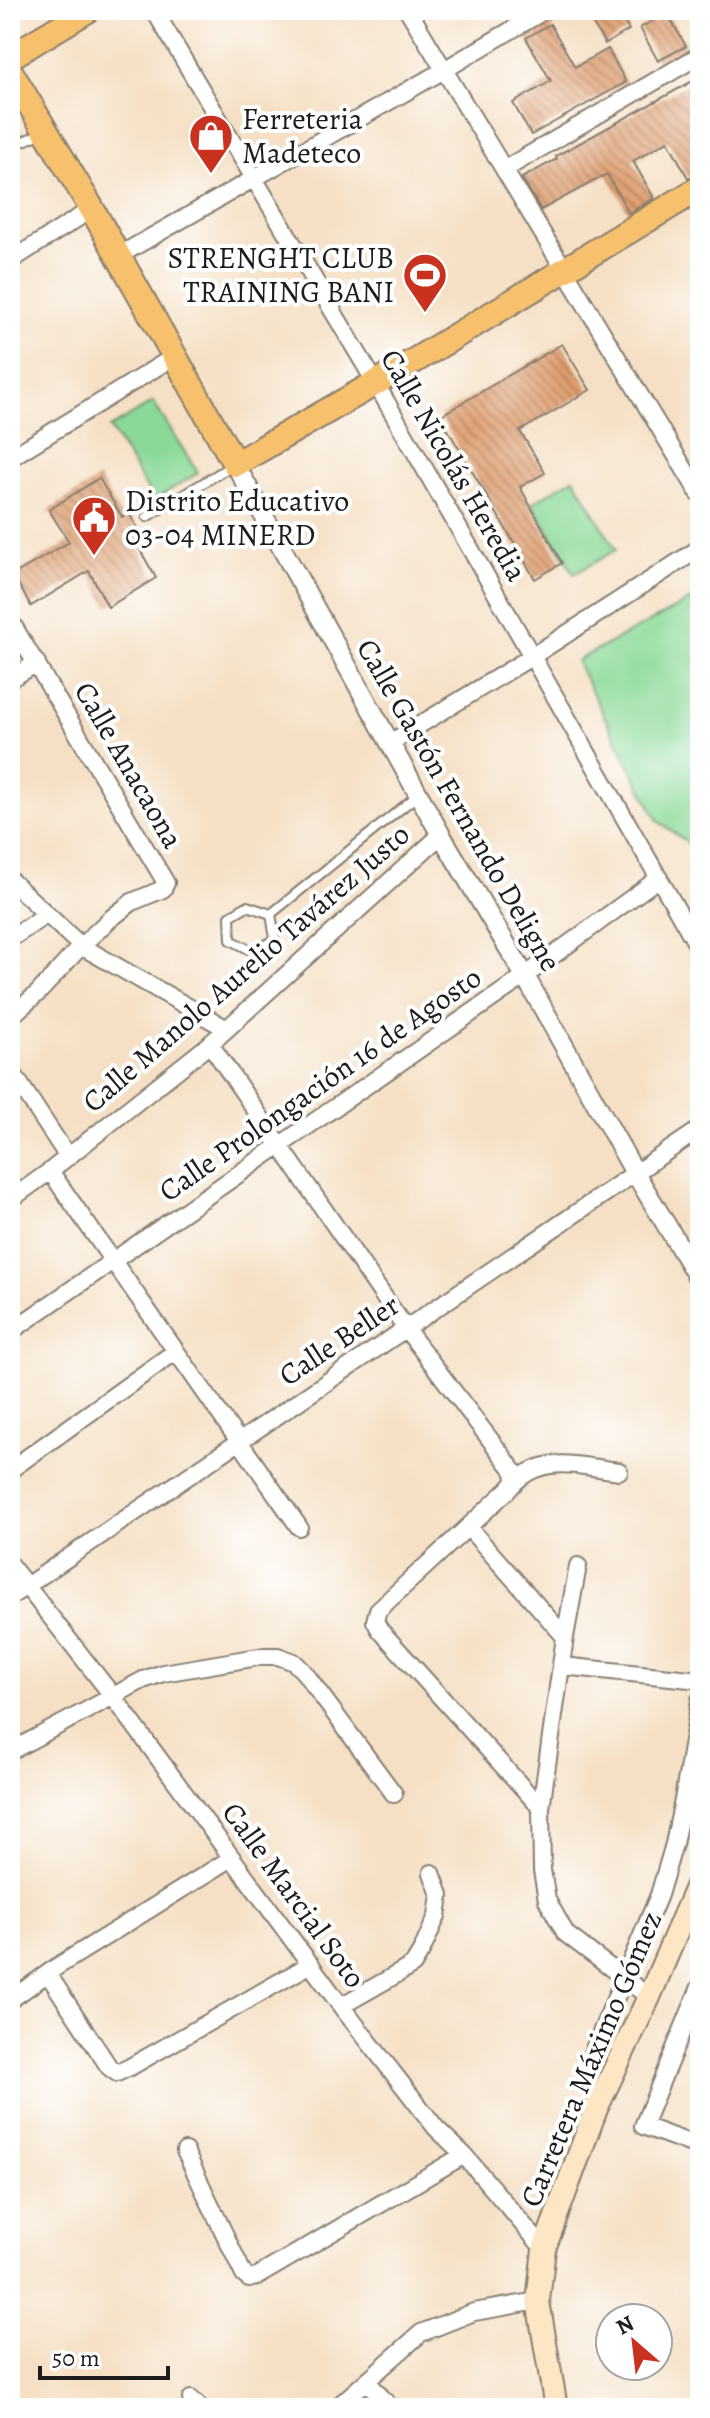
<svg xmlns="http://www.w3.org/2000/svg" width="710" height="2418" font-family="Alegreya,serif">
  <defs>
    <pattern id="building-back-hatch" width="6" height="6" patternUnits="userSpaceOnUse" patternTransform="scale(2)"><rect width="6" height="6" fill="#de9c6d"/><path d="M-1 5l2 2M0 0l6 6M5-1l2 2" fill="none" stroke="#b37e59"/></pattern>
  </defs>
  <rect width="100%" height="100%" fill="#fff"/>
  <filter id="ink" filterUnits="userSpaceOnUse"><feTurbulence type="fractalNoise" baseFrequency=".0125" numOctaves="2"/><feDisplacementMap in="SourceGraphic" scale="16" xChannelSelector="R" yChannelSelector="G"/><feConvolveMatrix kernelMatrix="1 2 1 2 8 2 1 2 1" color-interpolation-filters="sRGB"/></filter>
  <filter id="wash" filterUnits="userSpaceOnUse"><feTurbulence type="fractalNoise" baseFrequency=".006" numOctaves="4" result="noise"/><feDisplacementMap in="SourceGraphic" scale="32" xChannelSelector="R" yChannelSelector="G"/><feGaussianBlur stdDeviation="1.8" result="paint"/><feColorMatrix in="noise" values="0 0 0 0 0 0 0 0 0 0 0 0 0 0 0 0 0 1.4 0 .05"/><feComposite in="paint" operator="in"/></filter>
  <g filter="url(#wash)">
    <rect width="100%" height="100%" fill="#f5e0c5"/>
    <path fill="#8ad998" stroke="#537a5a" stroke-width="2" d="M153,402L198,473L154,500L110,428Z
      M574,478L616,550L574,574L532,503Z
      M700,595V852L658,821L576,661Z"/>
    <g id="blocks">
      <path fill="url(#building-back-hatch)" d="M584,10H617L629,30L605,44Z
        M667,13L686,46L658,61L640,28Z
        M550,24L575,67L608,49L626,82L531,135L513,103L551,81L526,38Z
        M700,77V173L688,178L668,141L633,161L654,198L629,213L607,174L541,210L522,178L557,159L556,156Z
        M562,344L590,390L520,431L545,473L520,487L562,563L535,579L440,416Z
        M99,478L122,517L129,514L143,536L135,541L156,578L108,607L89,571L31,606L13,575L69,542L49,510Z"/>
    </g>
  </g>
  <g filter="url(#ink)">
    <use href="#blocks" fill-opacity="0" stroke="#887e70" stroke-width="2"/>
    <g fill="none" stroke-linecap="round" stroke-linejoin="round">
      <g stroke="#887e70" stroke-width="12">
        <path id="service" d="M10,147L42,133
          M147,517L231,466
          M247,906L271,914L275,939L254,952L231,940L230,916Z
          M271,914L419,794"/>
      </g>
      <g stroke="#887e70" stroke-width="20">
        <path id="minor" d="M154,10L375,382L700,950
          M408,10L700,495
          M505,169L700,55
          M118,256L444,70L545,10
          M10,261L92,209
          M10,458L175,356
          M10,620L166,883L163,889L132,902L109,920L81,946L38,993L10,1017
          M10,679L37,663
          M390,743L531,657L700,548
          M10,880L81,946L227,1029
          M10,939L47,914
          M210,1044L406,1329L514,1471L515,1481
          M10,1069L68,1157
          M50,1171L299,1527
          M10,1200L50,1171L210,1044L441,835
          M10,1332L525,976L659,878
          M10,1470L176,1351
          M468,1527L565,1637
          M10,1565L112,1695L341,2006L436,2128L464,2155L544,2249
          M578,1566L565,1637L541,1808L542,1870L547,1900L566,1934L649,1997
          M10,1597L700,1129
          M562,1666L700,1680
          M13,1750L143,1680L163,1673L264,1656H278L294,1662L304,1672L394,1794
          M541,1808L380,1630L375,1621L378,1610L508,1490C538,1452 577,1466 619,1471
          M48,1974L109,2067L117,2073L130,2067L311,1964
          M700,1987L643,2126L700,2147
          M10,2000L58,1966L232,1858
          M341,2006L413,1965L422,1950L437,1916L440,1895L432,1873
          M592,2054L659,1895L674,1844L683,1800L700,1700
          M185,2151L244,2275L249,2279L256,2277L464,2155
          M367,2381L391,2408
          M191,2399L200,2408
          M336,2408L421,2333L474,2312L538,2301"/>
      </g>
      <g stroke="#887e70" stroke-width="22">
        <path id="tertiary" d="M235,464L441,835L525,976L635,1173L700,1281"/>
      </g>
      <g stroke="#887e70" stroke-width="26">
        <path id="secondary" d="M556,2408L538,2301L544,2249L596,2109L649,1997L700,1878"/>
      </g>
      <g stroke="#887e70" stroke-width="28">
        <path id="primary" d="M10,57L88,10
          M10,71L92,209L235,464L414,361L700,188"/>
      </g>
      <use href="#service" stroke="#fff" stroke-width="8"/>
      <use href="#minor" stroke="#fff" stroke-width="16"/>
      <use href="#tertiary" stroke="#fff" stroke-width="18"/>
      <use href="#secondary" stroke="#fce6c4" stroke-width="22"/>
      <use href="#primary" stroke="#f7c06c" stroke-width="24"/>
    </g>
  </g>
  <defs>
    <g id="shop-pin" transform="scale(2.3)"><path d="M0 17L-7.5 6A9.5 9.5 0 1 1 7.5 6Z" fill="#c8321e" stroke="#fff"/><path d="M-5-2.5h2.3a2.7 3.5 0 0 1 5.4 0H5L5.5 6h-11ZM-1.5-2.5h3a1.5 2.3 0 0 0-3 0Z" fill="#fff"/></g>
    <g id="stadium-pin" transform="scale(2.3)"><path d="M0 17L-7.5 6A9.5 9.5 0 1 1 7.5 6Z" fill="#c8321e" stroke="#fff"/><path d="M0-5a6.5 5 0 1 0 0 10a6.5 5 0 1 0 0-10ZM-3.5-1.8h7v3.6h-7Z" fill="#fff"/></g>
    <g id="civic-pin" transform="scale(2.3)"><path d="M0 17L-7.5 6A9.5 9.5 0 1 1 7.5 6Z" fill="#c8321e" stroke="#fff"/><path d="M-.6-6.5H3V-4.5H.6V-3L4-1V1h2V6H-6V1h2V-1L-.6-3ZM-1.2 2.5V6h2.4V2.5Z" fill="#fff"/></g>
  </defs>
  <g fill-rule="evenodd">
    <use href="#shop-pin" x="211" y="136"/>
    <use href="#stadium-pin" x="425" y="275"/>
    <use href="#civic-pin" x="94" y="518"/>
  </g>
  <g text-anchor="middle" stroke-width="8" stroke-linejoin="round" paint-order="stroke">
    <g font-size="30" fill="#1c1c1c" stroke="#fff" text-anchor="start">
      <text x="242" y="129">Ferreteria<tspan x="242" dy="34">Madeteco</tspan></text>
      <text x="394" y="268" text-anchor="end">STRENGHT CLUB<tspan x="394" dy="34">TRAINING BANI</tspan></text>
      <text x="125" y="511">Distrito Educativo<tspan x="125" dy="34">03-04 MINERD</tspan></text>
    </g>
    <g font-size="30" fill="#1c1c1c" stroke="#fff">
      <text transform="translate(454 465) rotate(60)" y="10">Calle Nicolás Heredia</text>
      <text transform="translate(129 765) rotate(60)" y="10">Calle Anacaona</text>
      <text transform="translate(459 805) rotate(60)" y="10">Calle Gastón Fernando Deligne</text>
      <text transform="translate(246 968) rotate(-41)" y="10">Calle Manolo Aurelio Tavárez Justo</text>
      <text transform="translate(320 1084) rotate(-35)" y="10">Calle Prolongación 16 de Agosto</text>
      <text transform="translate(339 1340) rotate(-34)" y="10">Calle Beller</text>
      <text transform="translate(294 1895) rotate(54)" y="10">Calle Marcial Soto</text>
      <text transform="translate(591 2059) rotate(-67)" y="10">Carretera Máximo Gómez</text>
    </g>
  </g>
  <rect width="710" height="2418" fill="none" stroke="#fff" stroke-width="40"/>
  <g transform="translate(634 2342) rotate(332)"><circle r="38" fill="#ffffff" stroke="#a4a4a4" stroke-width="2"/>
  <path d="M0-6L14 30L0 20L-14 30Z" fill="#c8321e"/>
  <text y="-12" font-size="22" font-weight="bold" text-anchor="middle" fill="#1c1c1c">N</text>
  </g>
  <path d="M40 2366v12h128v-12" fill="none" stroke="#1c1c1c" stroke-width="4"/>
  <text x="52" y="2366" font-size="24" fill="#1c1c1c" stroke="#ffffff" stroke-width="6" paint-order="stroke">50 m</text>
</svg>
